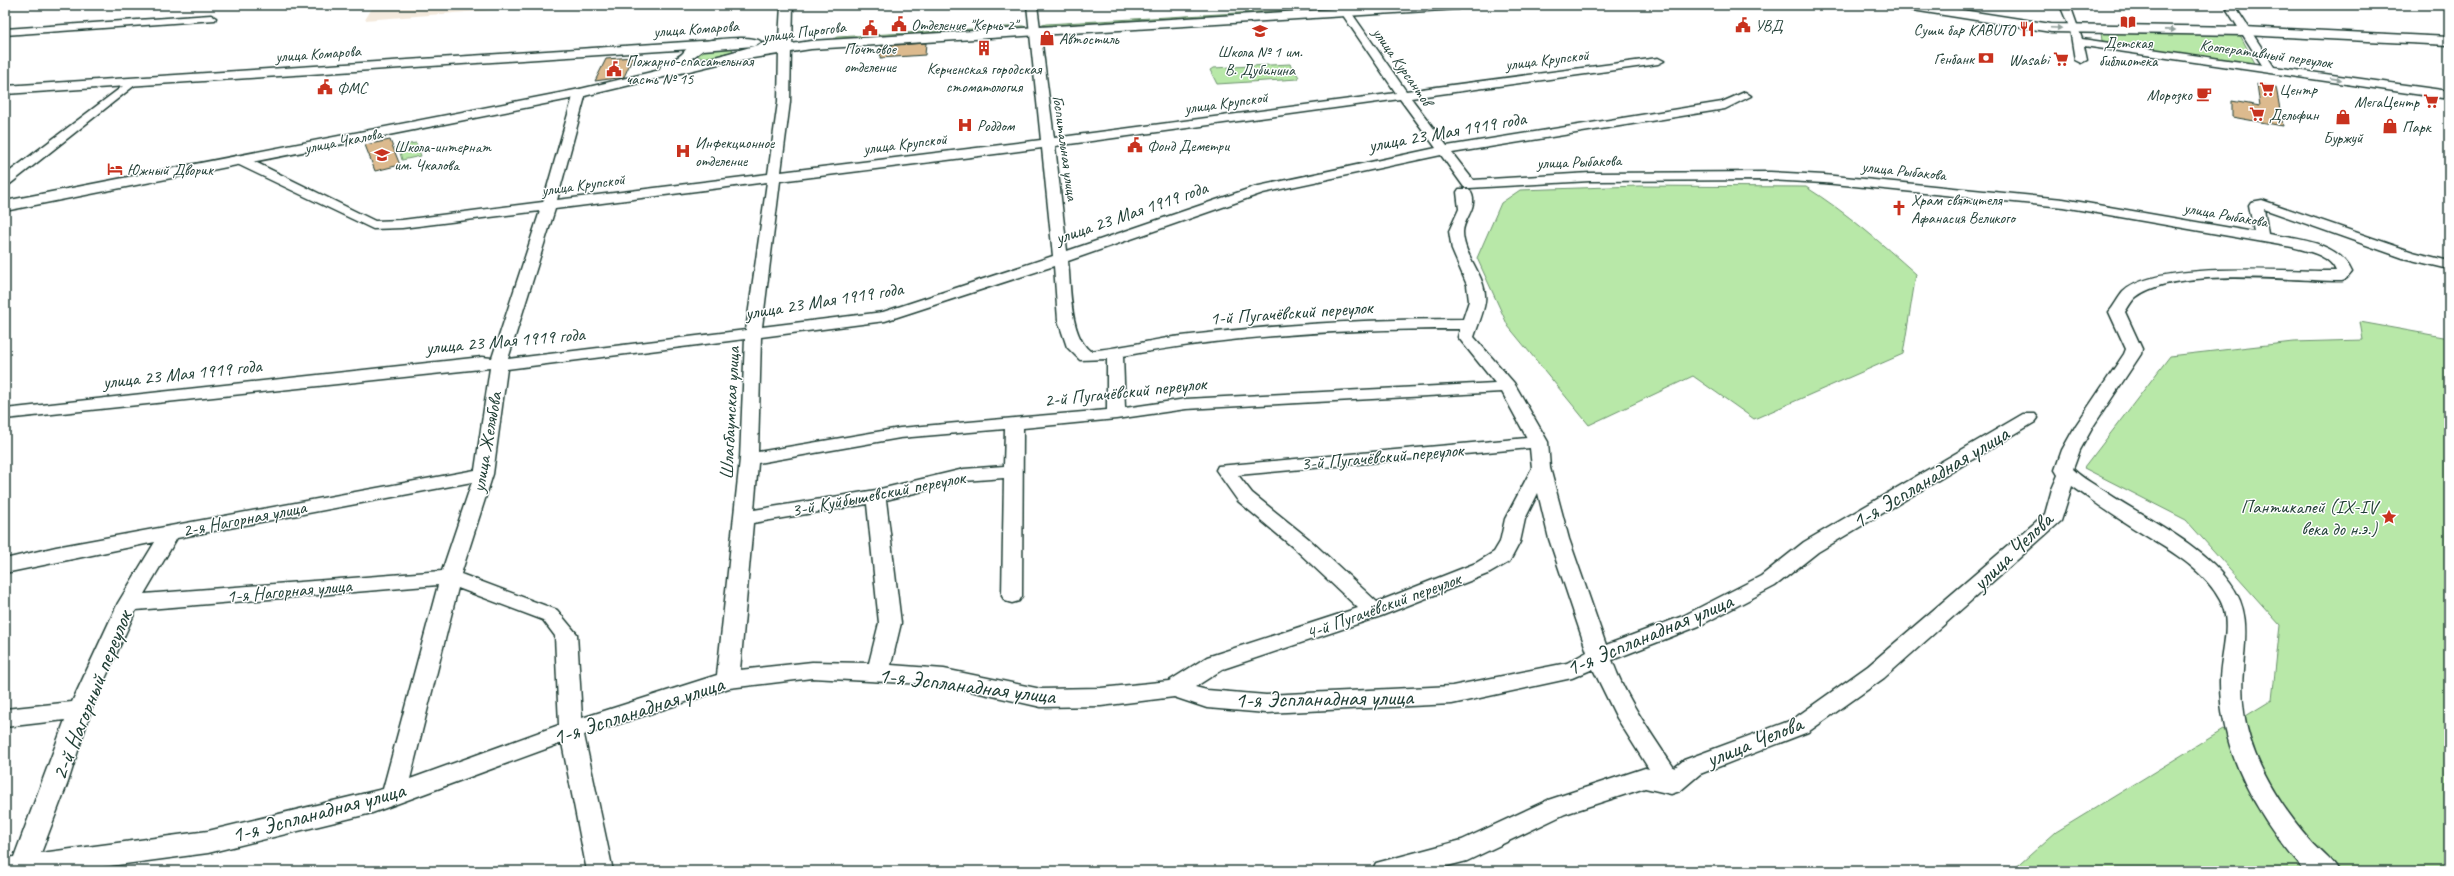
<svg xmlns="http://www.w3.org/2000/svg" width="2454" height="876" font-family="Caveat,sans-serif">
  <rect width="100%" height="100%" fill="#fff"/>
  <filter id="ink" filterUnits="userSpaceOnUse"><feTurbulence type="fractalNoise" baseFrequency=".025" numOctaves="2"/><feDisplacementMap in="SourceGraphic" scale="8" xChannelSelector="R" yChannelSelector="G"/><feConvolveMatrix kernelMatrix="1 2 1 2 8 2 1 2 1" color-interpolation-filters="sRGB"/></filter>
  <g filter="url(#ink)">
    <path fill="#f4eadd" d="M374,5H558L365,20Z"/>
    <path fill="#b8e8a8" stroke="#6c926e" d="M1324,8L1334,9L1039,26L1046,24Z
      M1023,26L1029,28L833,39L837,37Z
      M2101,33L2240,35L2256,65L2102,41Z
      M728,46L733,50L730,54C720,56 704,63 696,54L701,49Z
      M1290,64L1299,77L1298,79L1217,84L1210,70L1213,68Z
      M416,143L421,156L402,160L398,146Z
      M1639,186L1806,187C1846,212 1881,243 1916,274L1903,354L1754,419L1693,376L1589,425L1508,326L1477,258L1501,203L1520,190Z
      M2360,322L2449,338V871H2012L2056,832L2272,700L2280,625L2186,520L2084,468L2170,356L2293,342L2363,340Z"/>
    <path fill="#dcba8e" stroke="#1f3d34" d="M926,43L925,55L880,58L882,46Z
      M633,57L624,77L595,81L606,59Z
      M2257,84L2276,87L2283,126L2232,117V101L2260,106Z
      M390,140L400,165L375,171L365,145Z"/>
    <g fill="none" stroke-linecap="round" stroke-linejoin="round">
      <g stroke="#1f3d34" stroke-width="3">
        <path id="street" d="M1027,5H1037L1054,138L1396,93L1336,5H1346L1406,91L1658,58L1664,61L1658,64L1411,98L1447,146L1722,102L1745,92L1751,96L1725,109L1452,153L1473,180L1590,173L1770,172L1824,175L2063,199L2254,232L2249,205L2251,202L2262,200L2413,252L2449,261V269L2403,258L2264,209L2268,234C2297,239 2339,242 2352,272C2348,277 2347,279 2341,281C2289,281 2178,266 2136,297C2131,301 2128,308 2125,312L2142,349L2141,354L2094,425L2080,450L2073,469C2082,478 2095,485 2106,492C2145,518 2202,544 2230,583C2251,611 2245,637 2243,670C2241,692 2243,717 2250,739C2261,775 2285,812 2310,840C2319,851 2332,859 2338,871L2304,870C2258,818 2219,751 2220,680C2220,655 2233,624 2220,600C2201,564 2159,545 2127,524C2108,512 2090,499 2072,486L2061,521L1884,678L1808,732L1700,774L1680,791L1671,794L1645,788L1565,814L1467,861L1428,871H1372L1376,863L1462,840L1548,800L1645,768L1649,769L1617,718L1593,669L1572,678L1452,704L1266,713L1207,708L1174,697L1101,706L1041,707L944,685L812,678L729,688L584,735L613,871H587L562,743L372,813L208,853L72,871H5V858L14,857L65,720L5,727V709L72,702L118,603L155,542L5,573V559L56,547L475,470L490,368L5,419V409L482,357L492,358L540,211L402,228L373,229L235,163L233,160L235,157H245L375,221L402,220L543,202L574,93L580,89L586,93L557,200L768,174L778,102L779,49L785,46L791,49L790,102L781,172L1041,140ZM1400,99L1436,148L1254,187L1067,251L1055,146ZM1042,148L1053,256L883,312L762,327L780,181ZM1441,155L1464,187L1469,188L1590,181L1770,180L1824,183L2063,207L2292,247C2307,251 2330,255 2336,271C2290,272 2156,260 2123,292C2118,298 2114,306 2109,312L2126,349L2124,354L2076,425L2062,450L2055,470L2058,475L2052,489L2045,514L1868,666L1792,720L1684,760L1674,768C1651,733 1626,699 1612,660L1699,626L1775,586L1818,552L2035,422L2038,418L2035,414H2023L1804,542L1761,576L1683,616L1606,645L1569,539L1550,468L1548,442L1514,383L1474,337C1478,325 1483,314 1485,302C1488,277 1463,257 1463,232C1463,218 1481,206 1469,189H1459L1457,192L1459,209L1449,231L1452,250L1467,285L1469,301L1463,319C1367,319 1269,325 1173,337C1148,341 1123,347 1098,350L1090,351C1069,334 1071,286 1068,261L1263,193ZM767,182L746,330L508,359L555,209ZM1054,266L1058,320L1067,347L1080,360L1107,359V410L900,428L758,452L761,337L885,321ZM1460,329L1458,337L1495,383L1186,399L1125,408L1123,356C1233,335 1348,329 1460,329ZM745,339L740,459L717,675L582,718L577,634L557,610L461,574L493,474L507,369ZM1502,392L1527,438L1218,466L1216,470L1238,501L1295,549L1358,608L1207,657L1169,681L1101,688L1041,689L944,669L891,665L901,623L886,500L964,481L1004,478L1002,596L1005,601L1012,603L1019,601L1022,596L1023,428L1116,419L1186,409ZM1005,429L1004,466L964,469L876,490L754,510L758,463L900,438ZM1530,448L1532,468L1505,519L1500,542L1494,552L1476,563L1377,602L1309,539L1252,493L1238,475ZM472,482L442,571L144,594L177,538ZM1538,493L1549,539L1587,652L1567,663L1452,686L1266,695L1207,690L1195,687L1223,669L1381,616L1490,573L1509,562L1512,557L1520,542L1525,519ZM867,504L879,623L869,663L812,662L740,670L753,523ZM438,585L383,789L208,831L41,853L68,782L91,710L136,610ZM458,588L543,620L555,636L559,725L410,779Z
          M2060,5H2070L2082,39L2262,65L2224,5H2234L2274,67L2449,91V99L2084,46L2087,60L2081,63L2075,60L2070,29Z
          M211,15L216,18L215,20L5,35V29Z
          M131,80L135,81V85L10,184L5,185V175Z"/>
      </g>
      <g stroke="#1f3d34" stroke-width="3">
        <path id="secondary" d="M781,5H793L792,49L790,52H780L778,47L727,62L722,61L720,58L722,55L779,39Z
          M1900,5H1930L2051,24L2244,27L2449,37V45L2244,35L2051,32L1906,9Z
          M717,40L722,41L724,44L722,47L5,94V86Z"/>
      </g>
      <g stroke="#1f3d34" stroke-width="3">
        <path id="primary" d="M1398,5H1465L1459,9L811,49L727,62L580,97L5,211V201L580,89L660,70L661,65C667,62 679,58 683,53C686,49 689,46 694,44C704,40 755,34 761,42L754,46L703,50L684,64L727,54L811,41Z"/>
      </g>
      <use href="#street" fill="#fff" fill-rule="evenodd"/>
      <use href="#secondary" fill="#fff" fill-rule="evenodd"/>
      <use href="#primary" fill="#fff" fill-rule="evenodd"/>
    </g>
    <defs><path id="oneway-solid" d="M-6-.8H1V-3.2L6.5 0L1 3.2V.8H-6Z"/></defs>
    <g fill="#8f9e9a">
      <use href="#oneway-solid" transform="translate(2056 28) rotate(2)"/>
      <use href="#oneway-solid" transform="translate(2170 30) rotate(1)"/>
      <use href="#oneway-solid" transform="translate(2336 79) rotate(8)"/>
    </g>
  </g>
  <defs>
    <g id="library-bare" transform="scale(1.2)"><path d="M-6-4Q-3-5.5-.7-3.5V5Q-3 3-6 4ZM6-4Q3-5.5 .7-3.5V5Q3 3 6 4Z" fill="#c8321e" stroke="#fff" stroke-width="2.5" paint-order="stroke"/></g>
    <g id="civic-bare" transform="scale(1.2)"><path d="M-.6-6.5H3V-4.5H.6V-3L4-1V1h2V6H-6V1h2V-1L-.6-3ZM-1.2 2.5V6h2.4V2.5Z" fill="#c8321e" stroke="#fff" stroke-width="2.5" paint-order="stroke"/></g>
    <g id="restaurant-bare" transform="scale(1.2)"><path d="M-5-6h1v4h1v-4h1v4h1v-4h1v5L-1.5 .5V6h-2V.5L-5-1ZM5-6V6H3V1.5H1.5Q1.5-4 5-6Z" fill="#c8321e" stroke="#fff" stroke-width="2.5" paint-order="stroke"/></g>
    <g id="school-bare" transform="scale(1.2)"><path d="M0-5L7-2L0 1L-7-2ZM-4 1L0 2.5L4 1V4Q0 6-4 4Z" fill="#c8321e" stroke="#fff" stroke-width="2.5" paint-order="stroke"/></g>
    <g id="shop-bare" transform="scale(1.2)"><path d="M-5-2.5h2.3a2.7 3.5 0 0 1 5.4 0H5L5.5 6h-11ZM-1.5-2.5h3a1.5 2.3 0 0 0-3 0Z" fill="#c8321e" stroke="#fff" stroke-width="2.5" paint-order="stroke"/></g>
    <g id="building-bare" transform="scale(1.2)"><path d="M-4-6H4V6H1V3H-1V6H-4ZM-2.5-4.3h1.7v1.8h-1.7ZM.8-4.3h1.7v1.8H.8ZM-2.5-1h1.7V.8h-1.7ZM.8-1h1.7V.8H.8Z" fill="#c8321e" stroke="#fff" stroke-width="2.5" paint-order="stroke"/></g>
    <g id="bank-bare" transform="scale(1.2)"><path d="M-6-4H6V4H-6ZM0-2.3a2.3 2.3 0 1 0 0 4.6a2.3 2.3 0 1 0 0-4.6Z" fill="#c8321e" stroke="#fff" stroke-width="2.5" paint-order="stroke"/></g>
    <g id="supermarket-bare" transform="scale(1.2)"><path d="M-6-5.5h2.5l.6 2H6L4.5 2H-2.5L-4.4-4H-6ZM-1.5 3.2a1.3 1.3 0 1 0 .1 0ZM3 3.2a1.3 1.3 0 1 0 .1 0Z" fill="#c8321e" stroke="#fff" stroke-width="2.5" paint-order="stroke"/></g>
    <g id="cafe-bare" transform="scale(1.2)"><path d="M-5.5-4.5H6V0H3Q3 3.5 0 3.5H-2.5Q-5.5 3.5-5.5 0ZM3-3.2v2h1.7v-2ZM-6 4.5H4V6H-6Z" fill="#c8321e" stroke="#fff" stroke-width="2.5" paint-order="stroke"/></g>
    <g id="hospital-bare" transform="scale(1.2)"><path d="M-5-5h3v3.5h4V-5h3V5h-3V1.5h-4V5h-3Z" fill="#c8321e" stroke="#fff" stroke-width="2.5" paint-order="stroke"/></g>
    <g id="hotel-bare" transform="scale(1.2)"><path d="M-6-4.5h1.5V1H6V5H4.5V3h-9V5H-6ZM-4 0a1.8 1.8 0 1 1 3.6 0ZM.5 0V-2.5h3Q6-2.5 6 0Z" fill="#c8321e" stroke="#fff" stroke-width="2.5" paint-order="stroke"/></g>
    <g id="church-bare" transform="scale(1.2)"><path d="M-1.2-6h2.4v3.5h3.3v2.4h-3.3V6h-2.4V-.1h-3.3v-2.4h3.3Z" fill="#c8321e" stroke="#fff" stroke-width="2.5" paint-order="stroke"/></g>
    <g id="sight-bare" transform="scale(1.2)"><path d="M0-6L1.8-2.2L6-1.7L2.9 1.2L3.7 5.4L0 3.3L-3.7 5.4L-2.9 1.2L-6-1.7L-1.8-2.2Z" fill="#c8321e" stroke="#fff" stroke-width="2.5" paint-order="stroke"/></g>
  </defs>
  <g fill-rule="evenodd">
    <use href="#library-bare" x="2128" y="22"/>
    <use href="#civic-bare" x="899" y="24"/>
    <use href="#civic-bare" x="1743" y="25"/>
    <use href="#civic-bare" x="870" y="28"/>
    <use href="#restaurant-bare" x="2027" y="29"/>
    <use href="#school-bare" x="1260" y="31"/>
    <use href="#shop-bare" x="1047" y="38"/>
    <use href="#building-bare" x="984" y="48"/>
    <use href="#bank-bare" x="1986" y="58"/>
    <use href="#supermarket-bare" x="2061" y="59"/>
    <use href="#civic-bare" x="614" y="69"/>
    <use href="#civic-bare" x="325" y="87"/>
    <use href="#supermarket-bare" x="2267" y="89"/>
    <use href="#cafe-bare" x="2204" y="94"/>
    <use href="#supermarket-bare" x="2431" y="101"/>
    <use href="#supermarket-bare" x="2257" y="114"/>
    <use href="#shop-bare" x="2343" y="117"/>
    <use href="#hospital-bare" x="965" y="125"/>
    <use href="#shop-bare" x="2390" y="126"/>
    <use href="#civic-bare" x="1135" y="145"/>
    <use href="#hospital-bare" x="683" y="151"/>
    <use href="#school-bare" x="382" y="155"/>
    <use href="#hotel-bare" x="115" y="169"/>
    <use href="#church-bare" x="1899" y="208"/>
    <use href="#sight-bare" x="2389" y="517"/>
  </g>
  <g text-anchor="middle" stroke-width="3" stroke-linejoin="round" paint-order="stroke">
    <g font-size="16" fill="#1f3d34" stroke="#fff" text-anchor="start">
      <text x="911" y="30">Отделение "Керчь 2"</text>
      <text x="1755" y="31">УВД</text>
      <text x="2015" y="35" text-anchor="end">Суши бар KABUTO</text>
      <text x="1059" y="44">Автостиль</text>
      <text x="2128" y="48" text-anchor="middle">Детская<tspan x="2128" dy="18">библиотека</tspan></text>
      <text x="870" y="54" text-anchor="middle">Почтовое<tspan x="870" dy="18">отделение</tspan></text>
      <text x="1260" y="57" text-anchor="middle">Школа № 1 им.<tspan x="1260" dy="18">В. Дубинина</tspan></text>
      <text x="1974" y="64" text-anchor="end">Генбанк</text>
      <text x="2049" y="65" text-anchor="end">Wasabi</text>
      <text x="626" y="66">Пожарно-спасательная<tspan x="626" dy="18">часть № 15</tspan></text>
      <text x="984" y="74" text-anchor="middle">Керченская городская<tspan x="984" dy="18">стоматология</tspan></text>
      <text x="337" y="93">ФМС</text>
      <text x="2279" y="95">Центр</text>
      <text x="2192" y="100" text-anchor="end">Морозко</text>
      <text x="2419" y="107" text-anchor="end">МегаЦентр</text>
      <text x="2269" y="120">Дельфин</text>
      <text x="977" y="131">Роддом</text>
      <text x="2402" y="132">Парк</text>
      <text x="2343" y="143" text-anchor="middle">Буржуй</text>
      <text x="695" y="148">Инфекционное<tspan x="695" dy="18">отделение</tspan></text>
      <text x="1147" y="151">Фонд Деметри</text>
      <text x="394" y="152">Школа-интернат<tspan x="394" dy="18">им. Чкалова</tspan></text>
      <text x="127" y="175">Южный Дворик</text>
      <text x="1911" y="205">Храм святителя<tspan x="1911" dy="18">Афанасия Великого</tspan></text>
    </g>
    <g font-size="16" fill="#1f3d34" stroke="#fff">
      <text transform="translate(696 28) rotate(-4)" y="6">улица Комарова</text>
      <text transform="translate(804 31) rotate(-7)" y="6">улица Пирогова</text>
      <text transform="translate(318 53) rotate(-4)" y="6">улица Комарова</text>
      <text transform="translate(2266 53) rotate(8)" y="6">Кооперативный переулок</text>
      <text transform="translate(1547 59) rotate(-7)" y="6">улица Крупской</text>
      <text transform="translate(1403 66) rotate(55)" y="6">улица Курсантов</text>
      <text transform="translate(1226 102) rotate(-8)" y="6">улица Крупской</text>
      <text transform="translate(343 140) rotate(-11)" y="6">улица Чкалова</text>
      <text transform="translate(905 143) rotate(-7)" y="6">улица Крупской</text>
      <text transform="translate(1066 148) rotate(82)" y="6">Госпитальная улица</text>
      <text transform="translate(1579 161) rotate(-2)" y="6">улица Рыбакова</text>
      <text transform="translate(1904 170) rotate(6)" y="6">улица Рыбакова</text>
      <text transform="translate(583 184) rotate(-8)" y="6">улица Крупской</text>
      <text transform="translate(2226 214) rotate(10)" y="6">улица Рыбакова</text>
    </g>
    <g font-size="19" fill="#1f3d34" stroke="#fff">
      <text transform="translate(1447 131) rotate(-10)" y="7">улица 23 Мая 1919 года</text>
      <text transform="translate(1131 212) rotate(-19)" y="7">улица 23 Мая 1919 года</text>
      <text transform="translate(824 300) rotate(-9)" y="7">улица 23 Мая 1919 года</text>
      <text transform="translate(1291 312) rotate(-4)" y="7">1-й Пугачёвский переулок</text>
      <text transform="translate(505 340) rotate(-5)" y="7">улица 23 Мая 1919 года</text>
      <text transform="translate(182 373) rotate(-6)" y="7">улица 23 Мая 1919 года</text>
      <text transform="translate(1125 391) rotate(-6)" y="7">2-й Пугачёвский переулок</text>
      <text transform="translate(729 413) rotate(-87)" y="7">Шлагбаумская улица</text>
      <text transform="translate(486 442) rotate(-80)" y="7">улица Желябова</text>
      <text transform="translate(1382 456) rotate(-5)" y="7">3-й Пугачёвский переулок</text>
      <text transform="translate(878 493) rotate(-11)" y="7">3-й Куйбышевский переулок</text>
      <text transform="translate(244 518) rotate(-11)" y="7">2-я Нагорная улица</text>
      <text transform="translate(289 590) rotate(-5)" y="7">1-я Нагорная улица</text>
      <text transform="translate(1383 605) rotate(-20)" y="7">4-й Пугачёвский переулок</text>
    </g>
    <g font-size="19" fill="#1f3d34" stroke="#fff" text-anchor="end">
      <text x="2377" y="513">Пантикапей (IX-IV<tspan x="2377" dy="22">века до н.э.)</tspan></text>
    </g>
    <g font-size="23" fill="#1f3d34" stroke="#fff">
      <text transform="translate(1930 477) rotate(-31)" y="8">1-я Эспланадная улица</text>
      <text transform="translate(2012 551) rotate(-44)" y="8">улица Челова</text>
      <text transform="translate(1649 634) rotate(-23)" y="8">1-я Эспланадная улица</text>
      <text transform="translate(967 685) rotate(7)" y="8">1-я Эспланадная улица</text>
      <text transform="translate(91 695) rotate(-68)" y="8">2-й Нагорный переулок</text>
      <text transform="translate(1324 698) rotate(-1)" y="8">1-я Эспланадная улица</text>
      <text transform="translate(638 710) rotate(-18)" y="8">1-я Эспланадная улица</text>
      <text transform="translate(1754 741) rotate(-22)" y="8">улица Челова</text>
      <text transform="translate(318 812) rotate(-15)" y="8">1-я Эспланадная улица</text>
    </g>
  </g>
  <rect width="2454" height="876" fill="none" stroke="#fff" stroke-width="20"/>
  <rect x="10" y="10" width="2434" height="856" fill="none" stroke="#1f3d34" stroke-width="1.5" filter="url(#ink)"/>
</svg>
